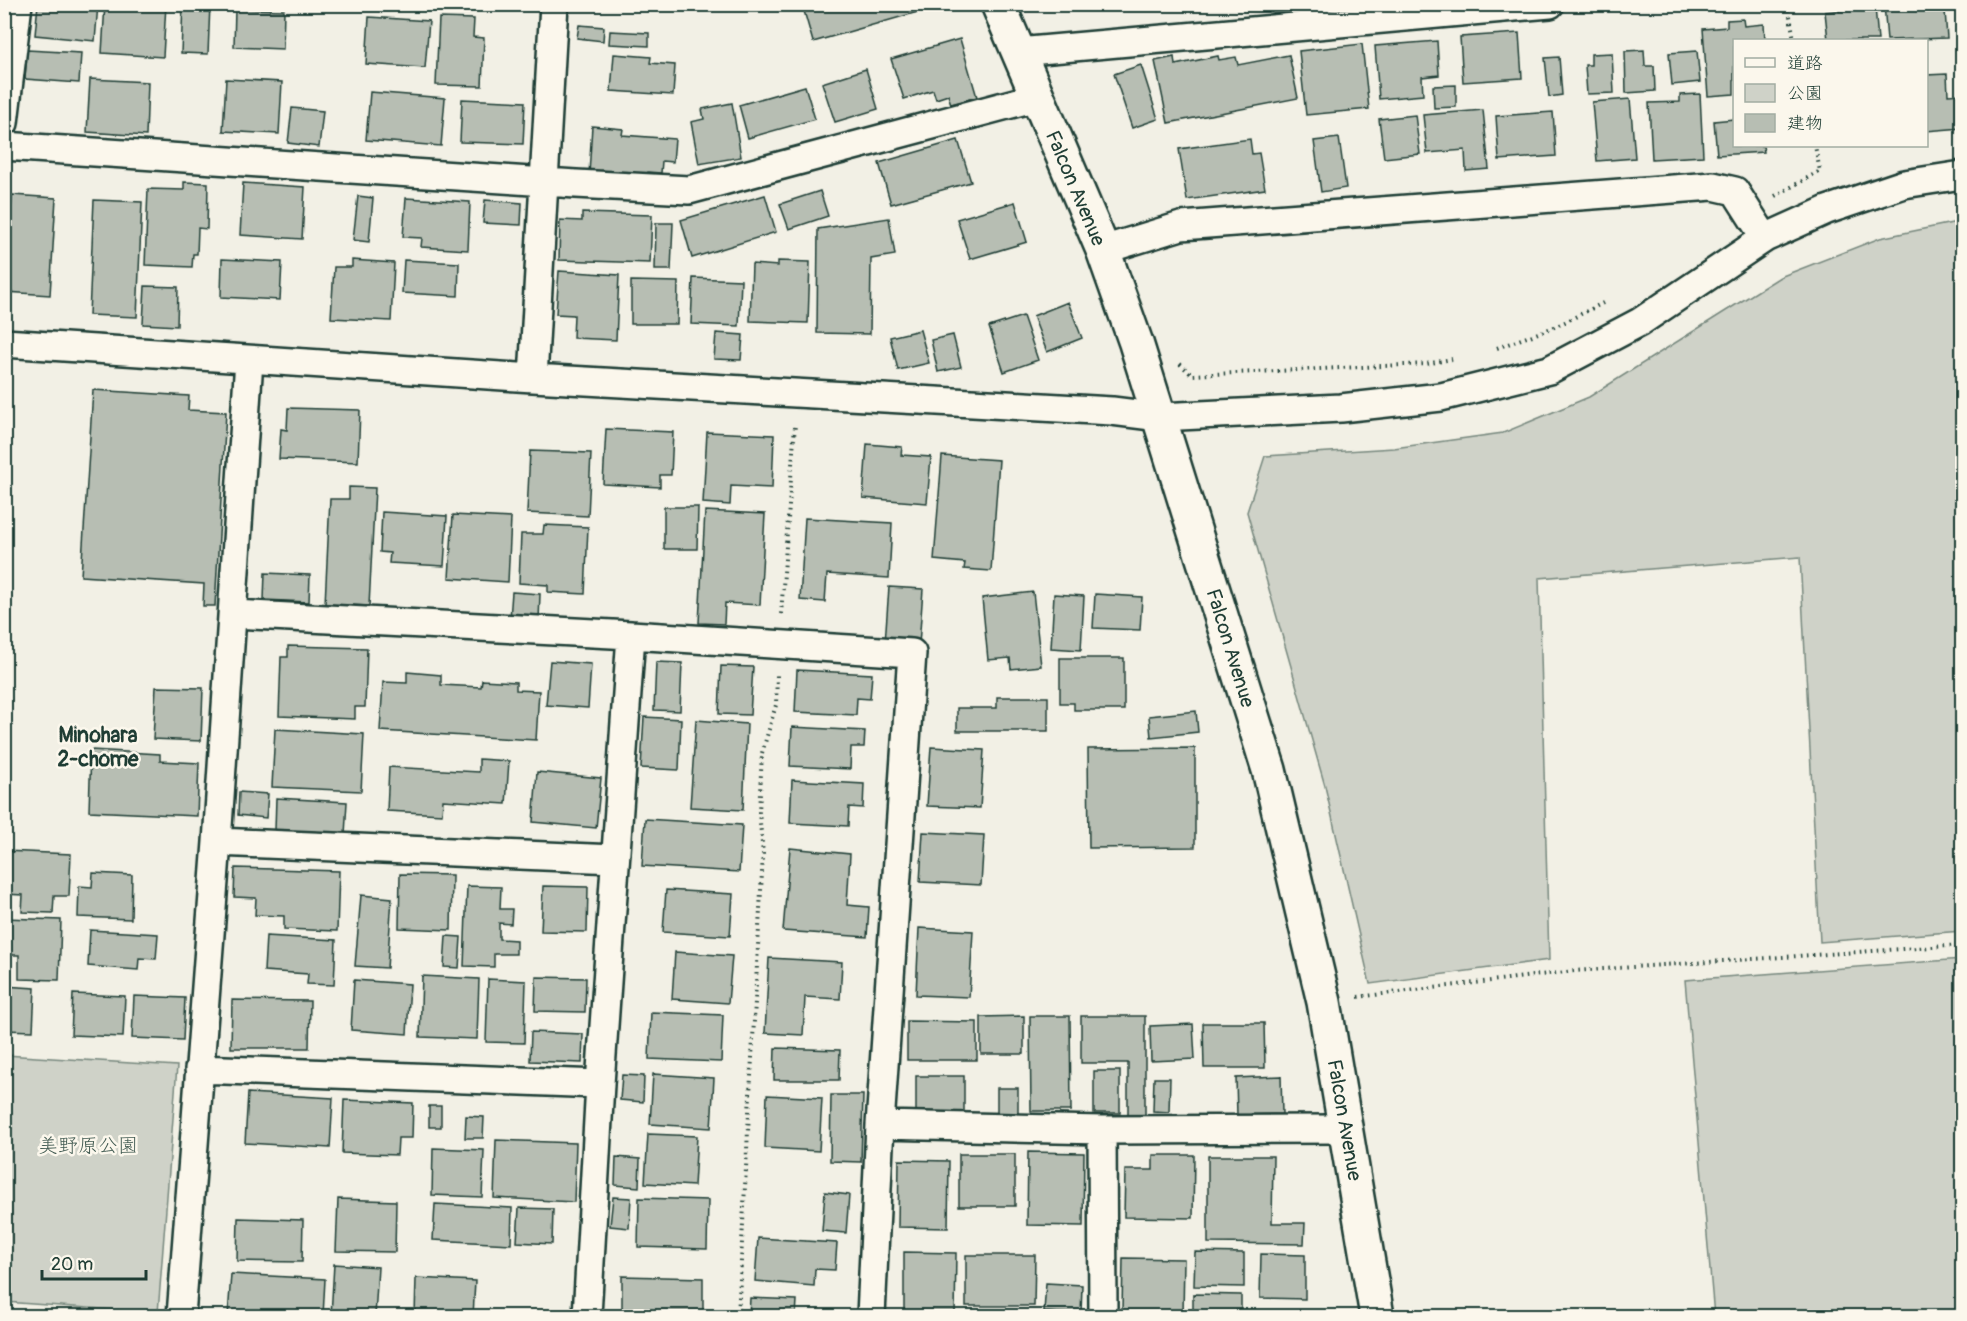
<svg xmlns="http://www.w3.org/2000/svg" width="1967" height="1321" font-family="Pangolin,'Klee One',sans-serif">
  <rect width="100%" height="100%" fill="#f2f0e5"/>
  <filter id="ink" filterUnits="userSpaceOnUse"><feTurbulence type="fractalNoise" baseFrequency=".0167" numOctaves="2"/><feDisplacementMap in="SourceGraphic" scale="12" xChannelSelector="R" yChannelSelector="G"/><feConvolveMatrix kernelMatrix="1 2 1 2 8 2 1 2 1" color-interpolation-filters="sRGB"/></filter>
  <g filter="url(#ink)">
    <path fill="#cfd2c8" stroke="#77887e" stroke-width="1.5" d="M1962,221V931L1820,942L1800,557L1539,578L1549,960L1370,984L1325,786L1247,512L1265,456L1394,448L1503,433L1589,397L1780,277L1880,238Z
      M1962,959V1316H1714L1685,980Z
      M5,1055L177,1066L158,1313L5,1302Z"/>
    <path fill="#b7beb3" stroke="#1f3d34" stroke-width="1.5" d="M38,4H98L95,41L35,35Z
      M105,4H166L163,57L102,53Z
      M183,4H210L208,54L181,53Z
      M802,4H939V6L813,42Z
      M1884,4H1930V12L1945,11L1947,38L1887,40Z
      M1956,4H1962V55H1960Z
      M1875,7L1878,40H1828L1825,12Z
      M235,9L284,10L283,49L234,47Z
      M369,17L429,21L425,68L366,64Z
      M439,18L474,19L473,37L484,38L482,86L436,85Z
      M1743,19L1744,26L1764,24L1765,40H1734V94L1708,96L1703,29L1727,27V20Z
      M579,25L604,27L603,41L577,38Z
      M610,31L649,33V46L609,44Z
      M1519,33L1522,78L1463,82L1460,37Z
      M960,39L977,97L951,104L948,95L936,99L933,90L904,99L891,59Z
      M1437,41L1439,75L1422,77L1423,95L1379,99L1375,46Z
      M1362,44L1369,109L1306,115L1299,51Z
      M27,50L81,53L79,83L25,79Z
      M1644,50L1645,66H1654L1655,91L1626,93L1625,51Z
      M1697,51L1700,82L1672,85L1669,53Z
      M1612,53L1614,93L1587,94L1585,65H1591V54Z
      M614,54L651,57L650,63L675,65L673,95L611,91Z
      M1289,55L1298,98L1168,123L1155,61L1174,57L1175,65L1218,56L1219,60L1236,57L1238,65Z
      M1559,57L1562,95L1549,97L1545,58Z
      M1141,65L1158,119L1132,128L1114,74Z
      M866,69L878,109L835,122L822,83Z
      M1947,74L1948,95L1961,94L1962,128L1926,131V75Z
      M90,79L148,82L146,136L87,132Z
      M226,79L282,82L279,134L223,131Z
      M1456,85V107L1434,108L1433,86Z
      M805,86L815,119L748,138L739,105Z
      M370,92L445,98L441,146L366,140Z
      M1700,94L1703,156L1652,159L1649,103L1680,102V95Z
      M462,99L525,102L523,144L460,142Z
      M1630,99L1635,158L1597,161L1592,102Z
      M732,103L741,157L699,164L691,122L704,119L702,109Z
      M292,108L323,111L319,147L288,143Z
      M1483,110L1489,169L1466,171L1465,150L1427,153L1423,115Z
      M1553,112L1556,156L1499,160L1496,116Z
      M1415,115L1420,154L1384,158L1379,119Z
      M1734,119V146H1763L1764,152L1717,155L1714,121Z
      M592,126L623,129L622,135L675,139L673,162L662,161L661,173L648,172L647,179L589,174Z
      M1339,138L1346,188L1321,192L1314,141Z
      M1250,139L1252,154L1259,153L1265,189L1187,200L1179,149Z
      M958,140L971,182L891,204L879,163Z
      M184,182L208,183L207,229L198,228L197,254H193L192,267L145,265L148,189L184,190Z
      M243,183L305,187L302,239L240,235Z
      M820,191L828,216L789,229L780,204Z
      M12,195L56,198L50,295L6,292Z
      M765,195L776,232L692,258L681,220Z
      M358,196L373,198L369,242L353,240Z
      M406,198L470,202L468,250L421,247L422,238L403,237Z
      M94,200L142,202L137,317L89,315Z
      M485,200L522,203L521,225L483,223Z
      M1015,202L1027,242L970,259L957,219Z
      M582,213L652,215L650,263L559,260L560,220L582,221Z
      M889,218L895,255L871,259L870,334L817,333L818,229Z
      M656,223H673L671,270H655Z
      M222,259L282,262L280,300L221,297Z
      M352,260L394,263L391,321L331,318L334,267H352Z
      M404,260L459,263L458,296L402,293Z
      M778,261L810,262L808,323L750,321L752,264L778,266Z
      M559,271L619,275L616,340L573,338L574,315L556,314Z
      M693,278L741,280L739,326L691,324Z
      M631,281L678,282L677,324H631Z
      M145,286L178,287L177,326L143,324Z
      M1068,302L1082,338L1047,352L1033,316Z
      M1023,316L1038,360L1004,372L989,327Z
      M920,330L929,363L898,370L890,337Z
      M716,333L743,335L741,360L714,359Z
      M953,335L961,367L938,372L931,340Z
      M93,390L189,396L188,410L226,412L215,606H203L204,584L81,576Z
      M288,408L360,410L358,462L279,459L281,429L287,430Z
      M606,429L673,432L671,475H660V487L603,484Z
      M707,432L774,435L772,488L731,486L730,505L703,503Z
      M867,444L902,447L901,455L931,457L927,503L863,498Z
      M530,451L591,453L588,516L527,513Z
      M942,456L999,460L991,571L964,569L965,563L934,560Z
      M349,487L375,488L369,606L325,604L330,499H349Z
      M664,507H698L697,549H664Z
      M705,511L765,514L760,605L725,603L724,624L699,623Z
      M382,512L447,516L444,566L389,563L390,553L380,552Z
      M453,515L511,518L508,582L449,578Z
      M805,518L892,523L889,578L827,574L825,602L800,600Z
      M544,525L588,527L585,594L548,592V585L519,583L521,534H543Z
      M265,573L310,575L309,602L264,600Z
      M889,587L923,589L919,645L885,643Z
      M512,592L540,594L539,620L510,619Z
      M1033,592L1041,666L1011,669L1010,658L988,660L982,598Z
      M1054,594L1084,596L1081,650L1051,648Z
      M1095,594L1142,597L1140,630L1093,628Z
      M288,646L367,648L365,707H355V719L279,716L281,657H288Z
      M1060,658H1124V710H1074V703H1060Z
      M550,661L591,664L588,708L546,705Z
      M656,662L682,663L680,711L654,710Z
      M721,666L753,667L750,715L719,714Z
      M797,670L872,674L870,699L857,698L856,715L795,712Z
      M407,672L441,675V685L481,687L482,680L516,682V690L539,691L536,740L380,731L383,682L407,683Z
      M156,687L203,688L201,741L153,739Z
      M997,697H1048V731H957V708H997Z
      M1196,711L1198,732L1151,737L1149,716Z
      M644,717L681,719L679,770L641,768Z
      M696,720L747,724L743,810L690,807Z
      M792,727L865,731L864,747H851L850,769L790,766Z
      M275,729L364,734L361,791L272,787Z
      M931,747L984,750L980,808L927,806Z
      M1195,748V847L1089,848L1088,749Z
      M91,750L160,754V761L199,763L197,816L89,811Z
      M479,759L509,761L506,804L443,800L442,814L387,811L389,767L479,772Z
      M537,772L601,778L596,828L533,822Z
      M792,780L864,784L863,808L849,807L848,826L790,823Z
      M239,792L268,794L266,818L238,815Z
      M276,798L347,802L345,834L275,830Z
      M645,819L742,825L739,872L642,866Z
      M923,832L984,835L981,885L920,882Z
      M790,848L850,854L847,905L869,907L867,937L783,931Z
      M4,851L71,854L69,896H54L53,913L22,912L23,895L4,894Z
      M235,868L339,871L337,931L284,929V916L255,915L256,898L234,897Z
      M93,873L132,875L131,919L78,917L79,886L92,887Z
      M400,874L452,875L451,930L399,928Z
      M467,886L501,887L500,909H512L511,924L499,923V939L516,940V954H494V967L464,966Z
      M543,886L588,887L587,932L541,931Z
      M666,890L733,894L730,936L663,932Z
      M361,895L392,898L387,968L355,966Z
      M4,918L61,920L59,980L19,979V955H4Z
      M919,928L973,931L969,997L916,995Z
      M90,930L158,934L156,959L139,958L138,970L88,966Z
      M266,936L336,940L334,985L307,984L308,974L264,971Z
      M446,936L461,937L459,968L444,967Z
      M675,952L732,956L728,1003L672,999Z
      M769,958L842,962L840,999L805,997L803,1035L765,1033Z
      M422,976L479,979L477,1039L420,1037Z
      M536,977L586,978L585,1012L535,1011Z
      M488,979L526,981L524,1043L486,1042Z
      M354,980L410,984L407,1034L351,1030Z
      M4,986L35,988L33,1031L4,1030Z
      M73,994L125,996L123,1037L71,1035Z
      M134,996L185,998L183,1040L132,1038Z
      M232,1000L310,1001L309,1048H231Z
      M651,1012L723,1015L721,1062L649,1059Z
      M1024,1016V1054H981V1017Z
      M1030,1016H1070L1071,1111H1031Z
      M1081,1016H1145V1116H1128V1063H1081Z
      M907,1021L977,1022V1060H907Z
      M1203,1023H1264L1265,1068H1204Z
      M1193,1024L1195,1059L1151,1061L1150,1026Z
      M531,1032L583,1034L582,1063L530,1061Z
      M775,1048L840,1050L839,1080H774Z
      M1094,1071H1120V1113H1094Z
      M653,1074L714,1078L711,1128L650,1124Z
      M622,1075L644,1076L643,1102L620,1100Z
      M916,1076H964V1114H916Z
      M1281,1076L1282,1114L1237,1115L1236,1078Z
      M1154,1078H1170L1169,1112L1153,1111Z
      M997,1088H1018V1116H997Z
      M248,1093L333,1098L330,1148L245,1143Z
      M767,1095L822,1098L819,1151L765,1148Z
      M831,1095H863L861,1162L830,1161Z
      M344,1100L413,1103L412,1138H398L397,1155L342,1153Z
      M429,1106H441V1127H429Z
      M466,1116L484,1117L483,1138H465Z
      M648,1134L697,1136L694,1186L645,1183Z
      M496,1140L576,1143L574,1202L494,1198Z
      M433,1148L484,1150L482,1197L432,1195Z
      M1028,1152L1084,1153L1083,1226L1027,1225Z
      M959,1154H1015V1206H959Z
      M1153,1155H1194L1193,1218L1124,1217L1125,1170H1153Z
      M1208,1156H1273L1272,1223H1305L1304,1244L1208,1243Z
      M616,1157L640,1159L639,1187L615,1185Z
      M899,1160L949,1161L948,1228L898,1227Z
      M825,1192L849,1195L846,1233L822,1231Z
      M613,1197L631,1198L629,1228L610,1226Z
      M639,1198L708,1200L707,1249L638,1247Z
      M338,1199L396,1201L395,1252L336,1251Z
      M435,1204L512,1208L511,1244L433,1240Z
      M519,1208L553,1209L552,1244L517,1242Z
      M238,1218L303,1220L302,1262L237,1261Z
      M758,1238L837,1243L835,1270L815,1269L814,1286L755,1281Z
      M904,1252L956,1253L955,1314L904,1312Z
      M1195,1252L1244,1253V1287L1194,1286Z
      M1261,1254L1305,1255V1299L1260,1298Z
      M966,1255H1035L1034,1306H966Z
      M1123,1258L1184,1259L1183,1314L1122,1312Z
      M334,1264L378,1267L375,1316H331Z
      M231,1274L325,1279L323,1316H228Z
      M622,1276L703,1278V1316H622Z
      M416,1278L475,1281L473,1316H415Z
      M1046,1283L1082,1285L1081,1314L1044,1312Z
      M1193,1294L1241,1295V1316H1193Z
      M750,1298L797,1300L796,1316H749Z
      M971,1314L1020,1316H971Z"/>
    <g fill="none" stroke-linecap="round" stroke-linejoin="round">
      <g stroke="#1f3d34" stroke-width="32">
        <path id="street" d="M1018,52L1550,4
          M4,123L18,4
          M4,146L576,184L689,190L1037,97
          M1103,250L1181,226L1713,186L1735,191L1765,238
          M4,343L533,378L1112,411L1160,417L1341,408L1441,397L1549,370L1640,322L1765,238L1827,210L1904,184L1962,175
          M533,378L554,4
          M233,614L631,635L912,653L880,1125L871,1316
          M217,842L615,859
          M199,1069L600,1084
          M880,1125L1102,1130L1347,1129
          M1102,1130L1103,1316
          M181,1316L217,842L249,360
          M587,1316L600,1084L631,635"/>
      </g>
      <g stroke="#1f3d34" stroke-width="38">
        <path id="secondary" d="M998,4L1103,250L1136,343L1269,770L1324,1002L1377,1316"/>
      </g>
      <path stroke="#1f3d34" stroke-width="4" stroke-dasharray="1.5 4.5" stroke-linecap="butt" d="M1788,4L1794,40
        M1775,196L1820,171L1815,146
        M1497,348L1557,326L1603,303
        M1180,364L1192,375L1426,364L1452,359
        M781,614L795,424
        M1358,997L1574,971L1962,945
        M738,1316L763,854L759,812L762,753L776,705L777,675"/>
      <use href="#street" stroke="#fbf7ec" stroke-width="27"/>
      <use href="#secondary" stroke="#fbf7ec" stroke-width="33"/>
    </g>
  </g>
  <g text-anchor="middle" stroke-width="5" stroke-linejoin="round" paint-order="stroke">
    <g font-size="20" fill="#1f3d34" stroke="#fbf7ec">
      <text transform="translate(1076 188) rotate(67)" y="7">Falcon Avenue</text>
      <text transform="translate(1231 648) rotate(73)" y="7">Falcon Avenue</text>
      <text transform="translate(1345 1120) rotate(80)" y="7">Falcon Avenue</text>
    </g>
    <g font-size="20" fill="#425b52" stroke="#fbf7ec">
      <text x="88" y="1152">美野原公園</text>
    </g>
    <g font-size="21" font-weight="bold" fill="#1f3d34" stroke="#fbf7ec">
      <text x="98" y="742">Minohara<tspan x="98" dy="24">2-chome</tspan></text>
    </g>
  </g>
  <rect width="1967" height="1321" fill="none" stroke="#fbf7ec" stroke-width="24"/>
  <rect x="12" y="12" width="1943" height="1297" fill="none" stroke="#1f3d34" stroke-width="2" filter="url(#ink)"/>
  <rect x="1733" y="39" width="195" height="108" fill="#fbf7ec" stroke="#a3ada2" stroke-width="1.5"/>
  <rect x="1745" y="58" width="30" height="9" fill="#fbf7ec" stroke="#a3ada2" stroke-width="1.5"/>
  <text x="1787" y="69" font-size="18" fill="#1f3d34">道路</text>
  <rect x="1745" y="84" width="30" height="18" fill="#cfd2c8" stroke="#a3ada2" stroke-width="1.5"/>
  <text x="1787" y="99" font-size="18" fill="#1f3d34">公園</text>
  <rect x="1745" y="114" width="30" height="18" fill="#b7beb3" stroke="#a3ada2" stroke-width="1.5"/>
  <text x="1787" y="129" font-size="18" fill="#1f3d34">建物</text>
  <path d="M42 1270v9h104v-9" fill="none" stroke="#1f3d34" stroke-width="3"/>
  <text x="51" y="1270" font-size="18" fill="#1f3d34" stroke="#fbf7ec" stroke-width="4.5" paint-order="stroke">20 m</text>
</svg>
